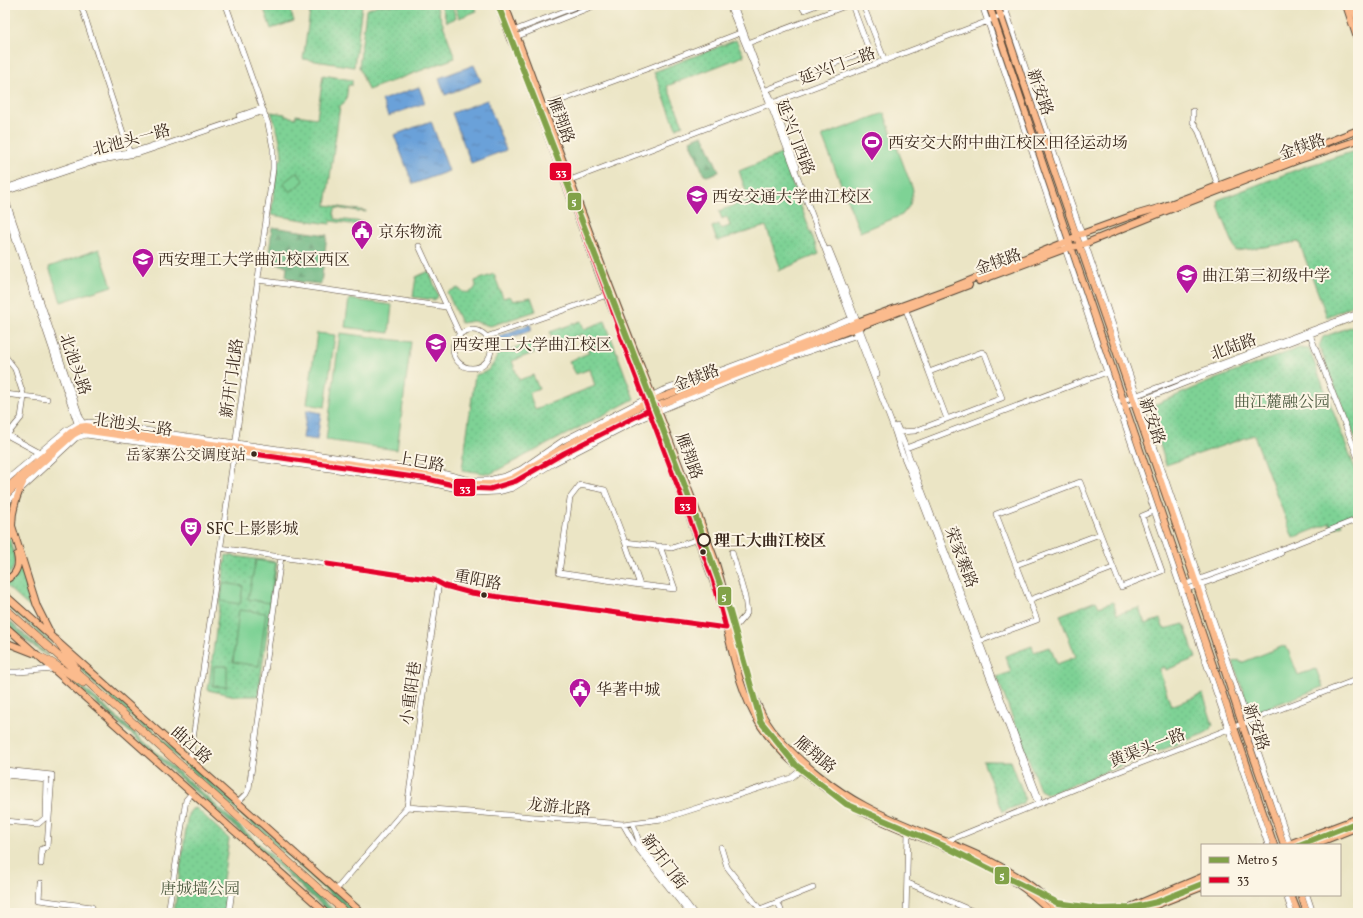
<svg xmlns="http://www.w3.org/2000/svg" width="1363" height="918" font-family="Vollkorn,'Noto Serif SC',serif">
  <defs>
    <pattern id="grass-dots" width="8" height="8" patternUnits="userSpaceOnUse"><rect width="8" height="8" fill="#7ed295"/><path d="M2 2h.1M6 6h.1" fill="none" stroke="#6eb480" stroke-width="1.8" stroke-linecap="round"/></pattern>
    <pattern id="forest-firs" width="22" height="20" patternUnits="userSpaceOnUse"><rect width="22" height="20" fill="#66b47e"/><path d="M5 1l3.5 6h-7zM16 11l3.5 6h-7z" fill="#559367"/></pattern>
    <pattern id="water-ripples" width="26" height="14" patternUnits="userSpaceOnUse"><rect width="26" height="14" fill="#6ba1d9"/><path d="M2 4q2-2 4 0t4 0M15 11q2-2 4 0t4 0" fill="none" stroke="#5983af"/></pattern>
  </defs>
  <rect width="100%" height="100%" fill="#fcf5e5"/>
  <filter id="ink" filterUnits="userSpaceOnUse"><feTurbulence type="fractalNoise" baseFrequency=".025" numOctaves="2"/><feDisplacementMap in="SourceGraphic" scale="8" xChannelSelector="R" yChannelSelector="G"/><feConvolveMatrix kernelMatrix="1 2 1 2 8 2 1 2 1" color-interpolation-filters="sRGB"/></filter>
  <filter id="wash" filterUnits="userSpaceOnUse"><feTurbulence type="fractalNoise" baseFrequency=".012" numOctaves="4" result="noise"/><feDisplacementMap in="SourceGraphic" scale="16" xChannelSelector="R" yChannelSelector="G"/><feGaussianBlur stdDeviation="0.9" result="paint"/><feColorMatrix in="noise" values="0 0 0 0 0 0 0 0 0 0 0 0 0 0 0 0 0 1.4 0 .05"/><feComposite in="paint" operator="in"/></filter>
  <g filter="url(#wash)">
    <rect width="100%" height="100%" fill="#ebe5c5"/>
    <path fill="url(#grass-dots)" stroke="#5c7e5a" d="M265,5H288L294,21L271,29L263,6Z
      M311,5H362L354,67L303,59Z
      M378,5H436L455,58L368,90L359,67L366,10Z
      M441,5H452L456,18L447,22Z
      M459,5H474L477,11L459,18L455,7Z
      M736,40L744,56L667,86L683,125L676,128L654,72Z
      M323,75L352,80V85H348L346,101L340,106L326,205L366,211V212L360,211V212H357V211L348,209V210L337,208L335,209L334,215H335V219L364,222V226L331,221L330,224L323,223L271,215L278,161L282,159C282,143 277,128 271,112L285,114V116L296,118V115L317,118Z
      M1358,150V303L1327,317L1299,242L1236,251L1219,208L1218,200L1301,168Z
      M781,154L819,254L778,271L780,267L766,226L717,241L712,227L719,224L721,229L730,226L728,219L726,217L722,219L719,211L749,200L739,171Z
      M429,271L438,295L437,298L434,300L413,297L416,277Z
      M494,274L503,298L510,296L513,301L531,297L536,311L490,326L473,321L461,323L447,292L458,288L463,292C469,293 473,292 476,286L475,281Z
      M581,321L584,329L605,321L634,399L490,474L462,470L475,375C489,372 492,368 498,354L531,342L536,352L512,361L519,380L533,375L539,389L529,393L535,409L595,386L590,369L576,374L569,361L589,353L582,334L555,344L550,332Z
      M1358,324V445L1319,346L1323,337Z
      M1299,348L1309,349L1358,476V512L1339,519L1342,525L1332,529L1330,523L1293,538L1254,435L1166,465L1149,407L1216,379Z
      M5,530C12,543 22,568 5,577Z
      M226,555L277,562L258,696H235L208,690Z
      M21,563L39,616L5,585V583Z
      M1096,601L1099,607L1113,602L1117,614L1139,608L1145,624L1160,619L1164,629L1184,624L1196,658L1166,670L1165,667L1159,669L1171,706L1203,694L1213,725L1210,730L1203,734L1048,794L1040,790L997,677L1011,672L1005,656L1032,646L1034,652L1050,647L1057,664L1076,657L1060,615Z
      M983,761H1011L1025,798L1022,804L1002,812Z
      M196,808L229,839L222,886L229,887L225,913H174L188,814L192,809Z"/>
    <path fill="url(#forest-firs)" stroke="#506f4e" d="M702,135H703L719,171V172L707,176L704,175L690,140Z
      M272,227L327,235L321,284L300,282L286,277L287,266L275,264L272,261L273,255L269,254Z
      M5,599L39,629L54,647V648L5,605Z
      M5,617L48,655L47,656L29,643L5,623Z
      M71,657L358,913H351L92,682L71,658Z
      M57,670L78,683L93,696L337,913H330L108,713Z"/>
    <path fill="#7ed295" stroke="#5c7e5a" d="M884,113L913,190L910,205L902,215L860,232L822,136Z
      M297,172L304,181L290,192L283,183Z
      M99,249L112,286L61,302L49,267Z
      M349,299L392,305L389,333L345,327Z
      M317,333L335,335L325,407L307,404Z
      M340,333L411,342L397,450L326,440Z
      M256,560L276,563L269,603L248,599Z
      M223,583L243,586L240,604L221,601Z
      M239,610L266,613L259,666L233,662Z
      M1286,645L1298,675L1316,669L1323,687L1251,714L1233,662L1239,660L1241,663Z
      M214,666H227V687L213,686Z"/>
    <path fill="url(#water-ripples)" stroke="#53667c" d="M474,65L481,81L445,95L439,78Z
      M419,87L425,103L388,116L382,100Z
      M487,100L506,150L471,163L452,113Z
      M431,121L449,171L413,184L394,135Z
      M530,324L532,330L499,342L497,337Z
      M307,410L321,413L317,440L303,438Z"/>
  </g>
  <g filter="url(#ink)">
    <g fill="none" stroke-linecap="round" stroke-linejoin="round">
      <g stroke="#554637" stroke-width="6">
        <path id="minor" d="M81,5L129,151
          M226,5L268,124L273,148V169L235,446
          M729,5L770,104L853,323L895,432L900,448L916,486L1038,804
          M734,5L757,67
          M801,5L804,10L817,5
          M863,5L885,61
          M982,5L1268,845
          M1004,5L1290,845
          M508,33L580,5
          M513,38L596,5
          M748,43L848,5
          M766,90L869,50L852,5
          M769,94L773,103L797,167
          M543,107L649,68L740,33
          M1193,111V122L1199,132L1218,186
          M239,116L262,108
          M568,183L570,180L1004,15
          M5,188L91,159L139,150L163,142
          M5,192L97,161L140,153L264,111
          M5,197L83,425
          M5,209L78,426
          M419,246L460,335
          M829,249L838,271L877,374
          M258,280L446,307
          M906,310L929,372
          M453 349a19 19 0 1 1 38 0a19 19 0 1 1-38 0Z
          M1309,332L1358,458
          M486,337L610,294
          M5,356L15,369L24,397L21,418L7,435L40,453
          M5,394L47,399
          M1121,401L1358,313
          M1122,408L1264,352L1358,316
          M897,426L906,448L1039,798
          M899,432L915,431L1002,398L985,354L982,352L929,372L947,419
          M906,448L1107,372
          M5,481L65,431L75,425L89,422L434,471L470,480H488L505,476L521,469L562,441L663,390L727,368L791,344L852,318
          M5,504L76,438L86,435L430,483L475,493L498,492L513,488L554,463L636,421L659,411L733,380L795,356L858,335
          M625,542L640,585L675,589L660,546
          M220,548L434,580L445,586L471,593L726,628L736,626L747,613L745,597L732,552
          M1016,565L1100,534
          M640,585L559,573L570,498L580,485L605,490L625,542L672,548L698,539
          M1183,585L1277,551L1358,519
          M1185,590L1257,564L1281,553
          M1029,600L1113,568
          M980,641L1037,620L996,514L1080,482L1121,587L1162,571L1142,516L1154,511
          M5,672H19L54,669
          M190,760L234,454
          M5,770L52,775L47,847L42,849L41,864
          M5,775L46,779L45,818L38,824L5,821
          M237,803L246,794L249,788L281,557
          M407,807L439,582
          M633,823L639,842L694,913
          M623,824L635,845L689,913
          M947,841L1097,780L1358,679
          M721,847L727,867L763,913
          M40,883L39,900L92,907L94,913
          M908,883L977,913
          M336,890L407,807L623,824L662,819L675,815L791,778L807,765
          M1286,895L1292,913
          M1307,895L1313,913
          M778,902L782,913
          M760,909L813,888
          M168,913L186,800L192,793
          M229,913L232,890
          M906,913L908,831"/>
      </g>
      <g stroke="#554637" stroke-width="8">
        <path id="major" d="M498,5L510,39L516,51C581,226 646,400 711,575C729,623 732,678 759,723C766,735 776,745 786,756C806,776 843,803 869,815C934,847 999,858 1052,913
          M505,5C536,88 566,171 597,253C635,353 675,452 712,552C721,575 725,599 731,623C735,641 740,659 746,676C754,698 762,719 777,736C798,761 836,791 865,806C922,837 989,850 1040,893C1048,899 1053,906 1060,913
          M989,5L1274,845
          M997,5L1197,586L1242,724L1284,845
          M1346,5L1358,41
          M1352,5L1358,21
          M979,281L1070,247L1079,246L1161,213L1296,161L1358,140
          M23,483C16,497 12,510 12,526L37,606L50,632
          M447,483L466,488L482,489L497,487L509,484L522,478L564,453L649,409L796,351L969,285
          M5,489L71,432L79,427L86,426L416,473L470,484H492L511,479L567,445L646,403L808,342L857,322L956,286L1068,241L1076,236L1131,216L1162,207L1302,154L1325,143L1358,130
          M5,496L73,435L82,430L423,478
          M5,526L11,536
          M5,580C16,576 20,566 17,555
          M5,595L362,913
          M5,626L326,913
          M5,642L33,653
          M1286,845L1358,818
          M1313,845L1358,827
          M1291,895L1298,913
          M1301,895L1307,913
          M1116,913L1202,877
          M1136,913L1202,887"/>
      </g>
      <g stroke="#554637" stroke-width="8">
        <path id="highway" d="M5,608L346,913
          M56,640L76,668
          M39,656L51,662L83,683"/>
      </g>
      <use href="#minor" stroke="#fff" stroke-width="5"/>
      <use href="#major" stroke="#fbbb8d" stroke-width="6"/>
      <use href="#highway" stroke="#fbbb8d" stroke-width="7"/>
      <g stroke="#fcf5e5" stroke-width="8">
        <path id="bus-1" d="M254,454L428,479L466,488L490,489L516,481L564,453L657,406L656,405
          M327,564L434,580L445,586L471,593L726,628L713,579L624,345L607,294L498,5"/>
      </g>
      <use href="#bus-1" stroke="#e4002b" stroke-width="5"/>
      <g stroke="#fcf5e5" stroke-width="9">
        <path id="metro-1" d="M498,5L683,481L730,612L761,722L796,765L846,804L944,846L1058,903L1099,909L1131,908L1157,902L1202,884
          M1299,845L1358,822"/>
      </g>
      <use href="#metro-1" stroke="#81a248" stroke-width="6"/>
    </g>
  </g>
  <defs>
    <g id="stadium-pin" transform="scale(1.15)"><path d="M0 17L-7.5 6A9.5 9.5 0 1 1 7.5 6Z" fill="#b5179e" stroke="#fcf5e5"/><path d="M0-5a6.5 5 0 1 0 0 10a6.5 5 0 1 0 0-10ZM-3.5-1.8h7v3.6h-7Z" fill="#fff"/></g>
    <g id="university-pin" transform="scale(1.15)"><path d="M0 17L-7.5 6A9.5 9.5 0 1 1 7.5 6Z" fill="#b5179e" stroke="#fcf5e5"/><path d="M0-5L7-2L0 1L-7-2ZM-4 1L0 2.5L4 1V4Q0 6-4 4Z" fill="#fff"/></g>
    <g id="civic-pin" transform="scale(1.15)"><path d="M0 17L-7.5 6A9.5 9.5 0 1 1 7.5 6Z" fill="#b5179e" stroke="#fcf5e5"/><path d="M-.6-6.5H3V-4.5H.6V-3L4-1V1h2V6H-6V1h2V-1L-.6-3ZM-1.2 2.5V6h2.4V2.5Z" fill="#fff"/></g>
    <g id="school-pin" transform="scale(1.15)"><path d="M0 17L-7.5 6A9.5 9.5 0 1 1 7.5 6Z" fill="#b5179e" stroke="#fcf5e5"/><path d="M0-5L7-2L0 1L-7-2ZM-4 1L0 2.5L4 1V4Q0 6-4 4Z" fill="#fff"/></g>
    <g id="theatre-pin" transform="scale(1.15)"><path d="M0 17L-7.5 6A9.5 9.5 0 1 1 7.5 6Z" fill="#b5179e" stroke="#fcf5e5"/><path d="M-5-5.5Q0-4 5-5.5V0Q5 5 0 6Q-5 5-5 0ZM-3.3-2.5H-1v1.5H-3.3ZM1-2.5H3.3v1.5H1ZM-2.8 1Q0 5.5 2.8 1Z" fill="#fff"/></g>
  </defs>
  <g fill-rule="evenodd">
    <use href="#stadium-pin" x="872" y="142"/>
    <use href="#university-pin" x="697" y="196"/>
    <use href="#civic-pin" x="362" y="231"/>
    <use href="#university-pin" x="143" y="259"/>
    <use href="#school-pin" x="1187" y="275"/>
    <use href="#university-pin" x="436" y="344"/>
    <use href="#theatre-pin" x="191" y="528"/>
    <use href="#civic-pin" x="580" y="689"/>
  </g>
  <g fill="#3b2a1e" stroke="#fcf5e5" stroke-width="1.5">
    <circle cx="254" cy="454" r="3.5"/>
    <circle cx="703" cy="552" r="3.5"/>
    <circle cx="484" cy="595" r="3.5"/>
  </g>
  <circle fill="#fcf5e5" stroke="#3b2a1e" stroke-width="2" cx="704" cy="540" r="6"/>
  <g text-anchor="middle" stroke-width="4" stroke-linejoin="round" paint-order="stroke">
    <g font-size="15" fill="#3b2a1e" stroke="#fcf5e5" text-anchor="end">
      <text x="246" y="460">岳家寨公交调度站</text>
    </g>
    <g font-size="16" fill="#3b2a1e" stroke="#fcf5e5">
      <text transform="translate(837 65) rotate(-20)" y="6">延兴门二路</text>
      <text transform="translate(1041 92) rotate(71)" y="6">新安路</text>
      <text transform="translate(562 120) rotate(70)" y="6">雁翔路</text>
      <text transform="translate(796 137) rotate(69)" y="6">延兴门西路</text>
      <text transform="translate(131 139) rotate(-15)" y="6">北池头一路</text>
      <text transform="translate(1302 146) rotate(-19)" y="6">金犊路</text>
      <text transform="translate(998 261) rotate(-20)" y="6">金犊路</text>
      <text transform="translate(1233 346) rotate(-20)" y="6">北陆路</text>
      <text transform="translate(76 364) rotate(71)" y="6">北池头路</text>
      <text transform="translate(696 377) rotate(-21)" y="6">金犊路</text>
      <text transform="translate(231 378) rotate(-82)" y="6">新开门北路</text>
      <text transform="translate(1153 421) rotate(71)" y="6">新安路</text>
      <text transform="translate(133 424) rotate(8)" y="6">北池头二路</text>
      <text transform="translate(690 456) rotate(70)" y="6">雁翔路</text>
      <text transform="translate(421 461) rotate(10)" y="6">上巳路</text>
      <text transform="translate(962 557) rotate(69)" y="6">荣家寨路</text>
      <text transform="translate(478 579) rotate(11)" y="6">重阳路</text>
      <text transform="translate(410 693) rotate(-82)" y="6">小重阳巷</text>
      <text transform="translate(1257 727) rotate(71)" y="6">新安路</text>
      <text transform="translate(192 744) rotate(42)" y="6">曲江路</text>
      <text transform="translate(1147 747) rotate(-21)" y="6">黄渠头一路</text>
      <text transform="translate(816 754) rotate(40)" y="6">雁翔路</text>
      <text transform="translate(559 806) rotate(5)" y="6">龙游北路</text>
      <text transform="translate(665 861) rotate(53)" y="6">新开门街</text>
    </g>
    <g font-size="16" fill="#3b2a1e" stroke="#fcf5e5" text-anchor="start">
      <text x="888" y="148">西安交大附中曲江校区田径运动场</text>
      <text x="712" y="202">西安交通大学曲江校区</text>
      <text x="378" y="237">京东物流</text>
      <text x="158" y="265">西安理工大学曲江校区西区</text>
      <text x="1202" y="281">曲江第三初级中学</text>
      <text x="452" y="350">西安理工大学曲江校区</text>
      <text x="206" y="534">SFC上影影城</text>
      <text x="596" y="695">华著中城</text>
    </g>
    <g font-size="16" fill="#4f5c42" stroke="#fcf5e5">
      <text x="1282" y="407">曲江麓融公园</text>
      <text x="200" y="894">唐城墙公园</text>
    </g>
    <g font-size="16" font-weight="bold" fill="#3b2a1e" stroke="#fcf5e5" text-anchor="start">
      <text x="714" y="546">理工大曲江校区</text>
    </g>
  </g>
  <g stroke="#fcf5e5" stroke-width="1.5">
    <rect x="549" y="162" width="23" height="19" rx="4" fill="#e4002b"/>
    <rect x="567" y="192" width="15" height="19" rx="4" fill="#81a248"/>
    <rect x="453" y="478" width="23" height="19" rx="4" fill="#e4002b"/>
    <rect x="674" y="496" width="23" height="19" rx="4" fill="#e4002b"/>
    <rect x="717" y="586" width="15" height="20" rx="4" fill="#81a248"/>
    <rect x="994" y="866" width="16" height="19" rx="4" fill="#81a248"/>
  </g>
  <g font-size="11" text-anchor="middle" font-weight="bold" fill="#fff">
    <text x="561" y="176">33</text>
    <text x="574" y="205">5</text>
    <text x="465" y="492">33</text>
    <text x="685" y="509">33</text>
    <text x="724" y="600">5</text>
    <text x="1002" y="879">5</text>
  </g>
  <rect width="1363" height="918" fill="none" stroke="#fcf5e5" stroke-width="20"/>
  <rect x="1201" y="844" width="140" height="52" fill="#fcf5e5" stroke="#afa495"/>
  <rect x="1209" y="857" width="20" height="6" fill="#81a248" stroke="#afa495"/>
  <text x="1237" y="864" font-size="12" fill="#3b2a1e">Metro 5</text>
  <rect x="1209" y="877" width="20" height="6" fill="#e4002b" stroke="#afa495"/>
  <text x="1237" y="884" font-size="12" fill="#3b2a1e">33</text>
</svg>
